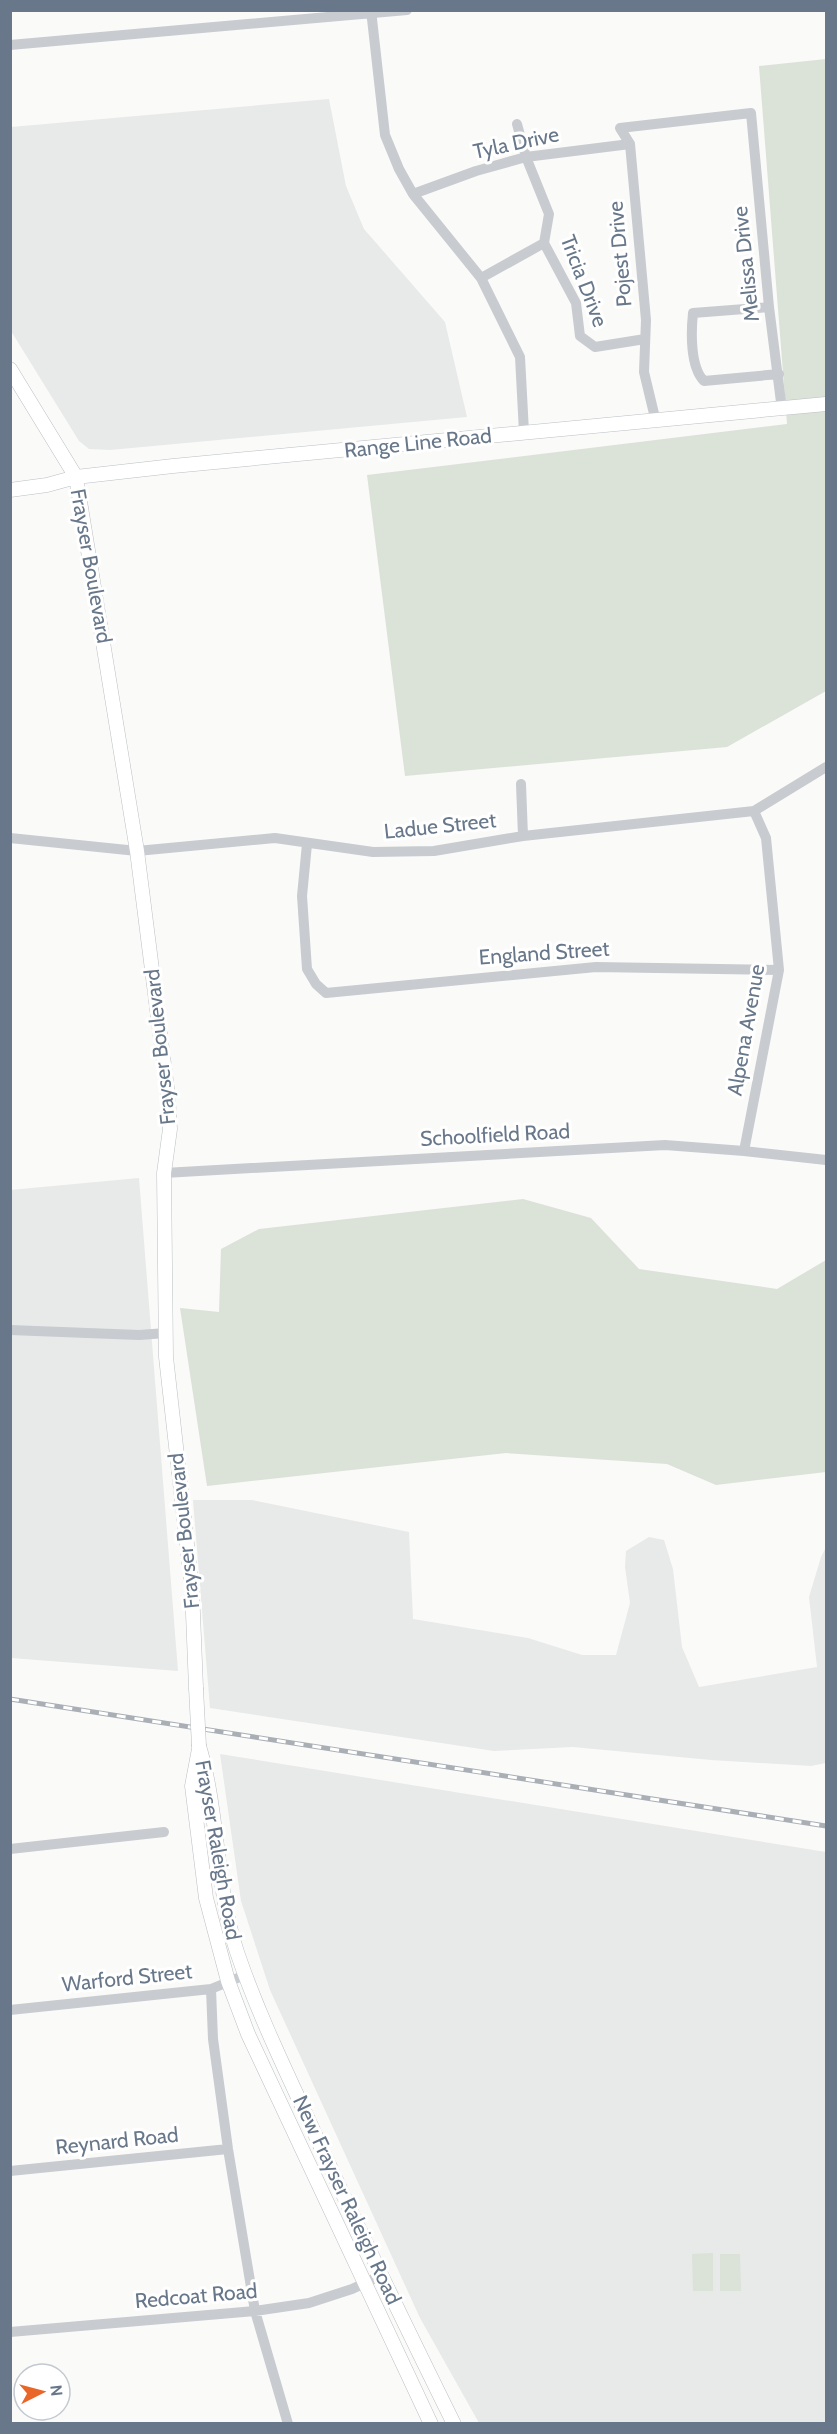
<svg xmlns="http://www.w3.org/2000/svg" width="837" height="2434" font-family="Cabin,sans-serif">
  <rect width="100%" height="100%" fill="#fafaf8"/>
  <path fill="#e8e9e9" d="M329,99L346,186L364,229L445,322L467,417L110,450L89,449L79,441L11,331V127Z
    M139,1178L178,1671L11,1658L10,1190Z
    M193,1500H252L409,1532L413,1619L528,1638L582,1655H616L630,1603L625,1567L626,1551L649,1537L664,1540L673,1569L682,1647L699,1687L817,1667L809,1597L821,1557L826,1547V1763L811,1766L711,1760L573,1747L494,1751L210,1708Z
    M220,1754L826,1852V2423H479L420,2318L270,1990L241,1901Z"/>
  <path fill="#dbe2d8" d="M826,59V691L727,747L405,776L367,475L787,424L759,66Z
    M523,1199L591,1218L639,1269L777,1289L826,1260V1472L716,1485L667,1464L506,1453L207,1486L180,1308L219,1312L221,1249L259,1229Z
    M713,2253V2291H693L692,2254Z
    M720,2254H740L741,2291H720Z"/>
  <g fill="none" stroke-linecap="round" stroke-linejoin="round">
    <g stroke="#bbbfc3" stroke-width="15">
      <path id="major" d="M10,369L76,477L137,851L168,1096L170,1129L164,1173L166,1357L192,1589L196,1688
        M10,490L47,485L76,477L173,466L826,404
        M199,1746C219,1813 215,1885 237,1952C258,2014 287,2073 314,2132C359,2230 406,2327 454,2424
        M199,1749L192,1786L206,1898L228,1981L248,2034L431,2424"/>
    </g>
    <path stroke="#c8cbcf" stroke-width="10" d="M371,10L385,135L399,169L413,194L481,278L520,357L524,432
      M10,45L407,10
      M517,124L526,157L549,214L544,243L576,303L580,336L595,347L645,339
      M413,194L476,171L526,157L630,144
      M481,278L544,243
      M769,307L693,313C691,332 690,367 704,381L779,374
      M656,422L644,372L646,320L630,144L620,128L751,113L769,307L782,410
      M521,784L523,836
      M10,838L137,851L275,838L373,852L434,851L523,836L754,811L826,767
      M307,844L302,896L307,969L316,984L326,993L596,967L779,970
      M744,1151L779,970L766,838L754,811
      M164,1173L665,1145L744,1151L826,1160
      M10,1330L139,1335L166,1333
      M10,1849L164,1832
      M211,1989L213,2039L228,2149L255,2311L288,2424
      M10,2010L211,1989L245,1975
      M10,2171L228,2149
      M10,2332L255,2311L309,2303L352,2289L380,2276"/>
    <use href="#major" stroke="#fff" stroke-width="14"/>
    <g stroke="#aaafb6" stroke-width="5">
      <path id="rail" d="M10,1699L826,1826"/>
    </g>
    <use href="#rail" stroke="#fff" stroke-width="3" stroke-dasharray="9" stroke-linecap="butt"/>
    <g stroke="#bbbfc3" stroke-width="15" stroke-linecap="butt">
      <path id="major-bridge" d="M196,1688L199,1746"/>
    </g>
    <use href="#major-bridge" stroke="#fff" stroke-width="14"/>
  </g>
  <g text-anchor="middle" stroke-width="6" stroke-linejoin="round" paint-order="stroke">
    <g font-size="21" fill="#68788a" stroke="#fff">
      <text transform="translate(516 143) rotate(-12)" y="7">Tyla Drive</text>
      <text transform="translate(620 254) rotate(-95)" y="7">Pojest Drive</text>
      <text transform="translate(746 264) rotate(-96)" y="7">Melissa Drive</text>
      <text transform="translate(584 281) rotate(69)" y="7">Tricia Drive</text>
      <text transform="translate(418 443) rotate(-6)" y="7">Range Line Road</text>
      <text transform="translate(91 566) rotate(80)" y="7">Frayser Boulevard</text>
      <text transform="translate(440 826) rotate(-6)" y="7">Ladue Street</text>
      <text transform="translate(544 953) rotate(-4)" y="7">England Street</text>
      <text transform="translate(746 1030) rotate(-80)" y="7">Alpena Avenue</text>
      <text transform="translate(160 1047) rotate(-96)" y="7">Frayser Boulevard</text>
      <text transform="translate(495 1135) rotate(-3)" y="7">Schoolfield Road</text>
      <text transform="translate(184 1531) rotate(-96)" y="7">Frayser Boulevard</text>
      <text transform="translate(218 1850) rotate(80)" y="7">Frayser Raleigh Road</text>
      <text transform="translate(127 1978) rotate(-6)" y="7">Warford Street</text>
      <text transform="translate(117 2141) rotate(-6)" y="7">Reynard Road</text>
      <text transform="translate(347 2200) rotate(65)" y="7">New Frayser Raleigh Road</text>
      <text transform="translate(196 2296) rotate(-5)" y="7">Redcoat Road</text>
    </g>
  </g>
  <rect width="837" height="2434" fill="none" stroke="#68788a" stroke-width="24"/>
  <g transform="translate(42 2392) rotate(84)"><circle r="28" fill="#ffffff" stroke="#c3c9d0" stroke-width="1.5"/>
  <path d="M0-4.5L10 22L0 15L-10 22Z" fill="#e96628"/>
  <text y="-9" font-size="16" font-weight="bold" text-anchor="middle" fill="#68788a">N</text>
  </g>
</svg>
